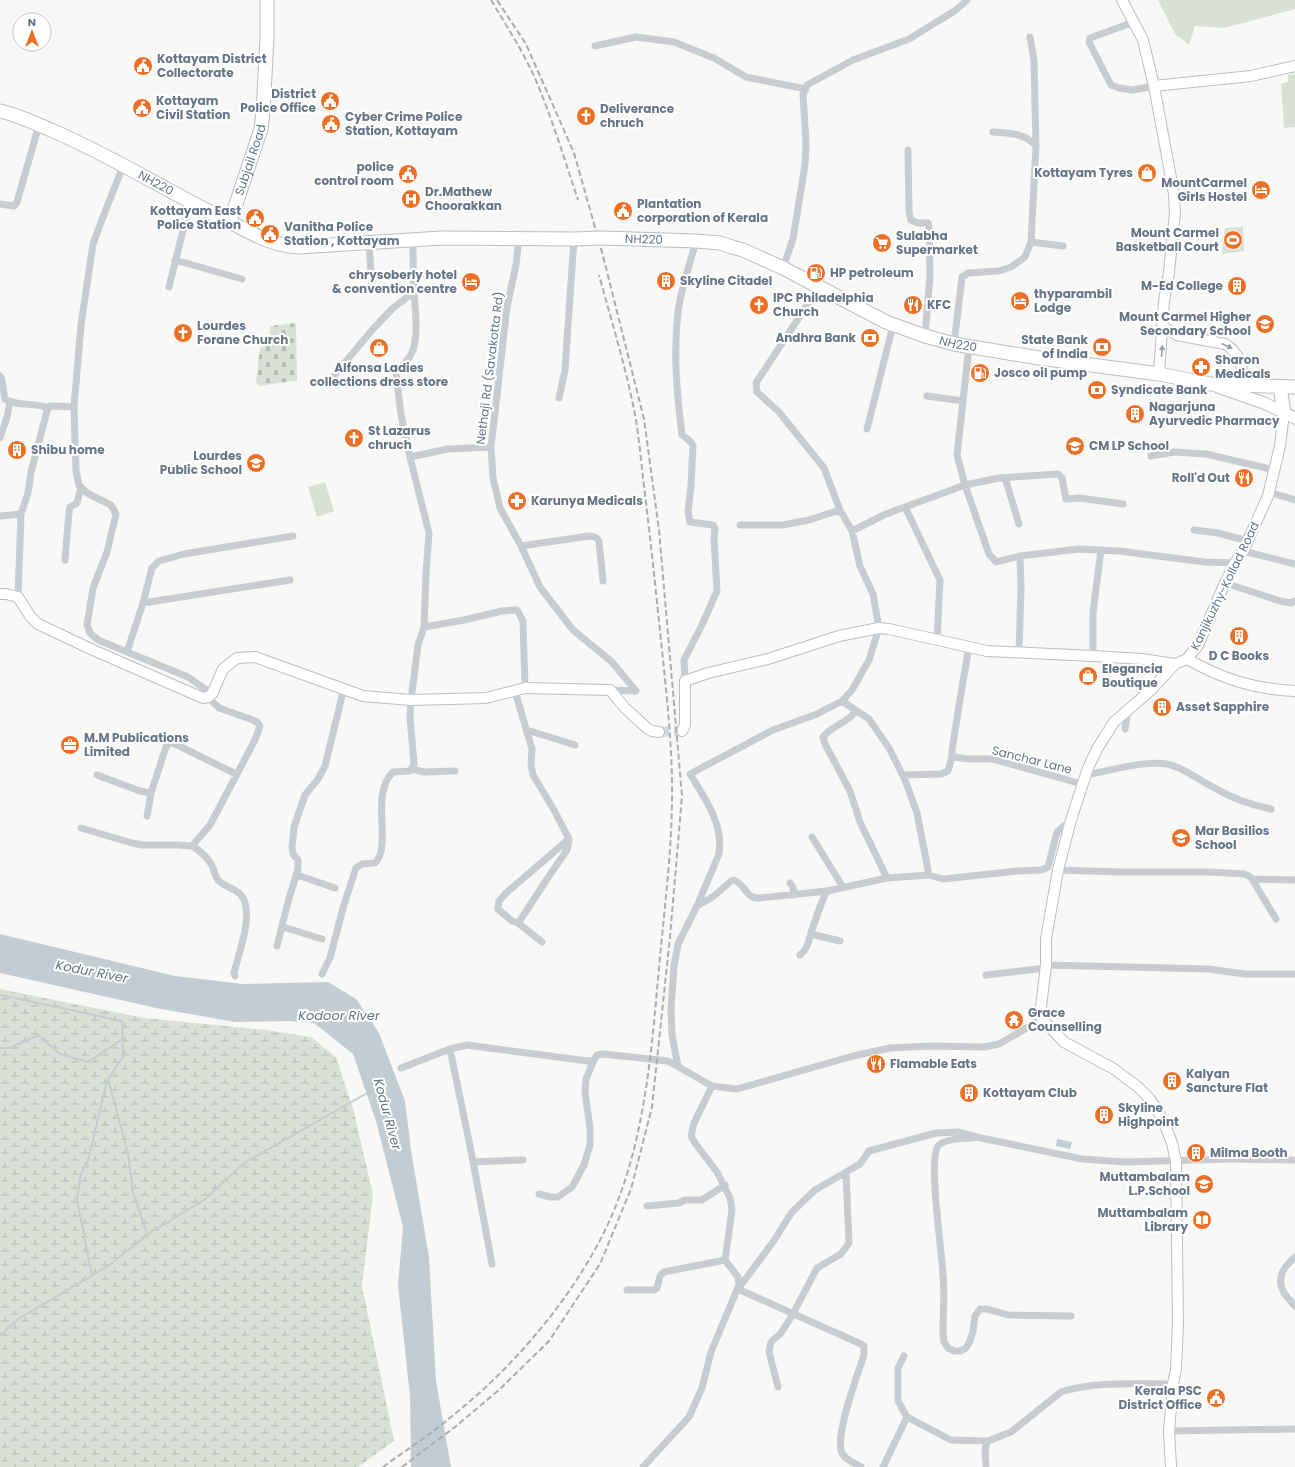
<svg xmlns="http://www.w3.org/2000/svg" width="1295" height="1467" font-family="Poppins,sans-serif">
  <defs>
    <pattern id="wetland-marsh" width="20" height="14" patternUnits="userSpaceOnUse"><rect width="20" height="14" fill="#d9e1d7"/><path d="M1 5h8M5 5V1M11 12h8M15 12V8" fill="none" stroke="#b4bbb4"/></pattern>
    <pattern id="cemetery-stones" width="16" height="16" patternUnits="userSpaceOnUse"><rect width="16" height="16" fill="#d9e1d7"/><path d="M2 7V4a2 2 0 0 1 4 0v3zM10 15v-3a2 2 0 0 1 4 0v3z" fill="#b4bbb4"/></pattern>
  </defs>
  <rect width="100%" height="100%" fill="#f8f9f6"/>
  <path fill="#d9e1d7" d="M1158,0H1295V9L1224,28L1195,26L1189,45L1175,34Z
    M1295,74V127L1284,128L1281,84L1288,82V75Z
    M1243,227L1244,251L1222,254L1225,228Z
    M325,482L334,511L317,517L308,487Z"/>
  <path fill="url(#wetland-marsh)" d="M0,989L144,1018L266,1030L311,1037L336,1057L354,1112L373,1195L362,1286L394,1441L358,1467H0Z"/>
  <path fill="url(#cemetery-stones)" d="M296,323L297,381L278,383L260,386L256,382L260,348L271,344L270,326Z"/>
  <path fill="#c3ccd2" d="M0,934L175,976L243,984L328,982L356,999L379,1033L405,1101L411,1150L429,1257L436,1381L451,1467H411L410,1396L398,1285L403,1227L376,1121L353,1054L314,1023L289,1021L235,1022L156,1008L0,973Z
    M1057,1139L1072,1142L1070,1149L1056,1146Z"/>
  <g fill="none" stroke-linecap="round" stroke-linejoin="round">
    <path stroke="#c3ccd2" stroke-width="2" d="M0,995L122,1021L123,1057L108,1079L128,1153L133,1192L146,1231
      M0,1048H10L38,1035L60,1054L88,1062L122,1039
      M92,1276L77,1199L81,1174L88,1161L107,1081
      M0,1335L20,1318L108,1266L151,1232L204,1200L244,1163L369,1092"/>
    <path stroke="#d4d8da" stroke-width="10" stroke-dasharray="10 5" stroke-linecap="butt" d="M659,732L682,731"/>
    <g stroke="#babec4" stroke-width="12">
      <path id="secondary" d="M1122,0L1143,40L1154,86
        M1164,327L1177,335L1225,344C1241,353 1242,368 1244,385
        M1159,374L1164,301L1169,272L1175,213L1174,194L1154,86L1251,76L1295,66
        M0,594H6L18,597L30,616L38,624L93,650L203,698L208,697L212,694L223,669L237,658L255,657L363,696L411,700L486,698L525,688L610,690L625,708L648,729L652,731L659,732
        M1187,659C1223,679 1253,689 1295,691
        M682,731L685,725V681L708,673L768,659L839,636L879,628L889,629L987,651L1093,656L1142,659L1175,664
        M1171,1467L1169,1431L1173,1384L1176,1369L1178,1324L1176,1161L1172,1143L1166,1128L1158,1111L1149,1098L1138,1087L1114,1069L1064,1042L1042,1019L1041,1007L1046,965V939L1058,870L1071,820L1088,768L1097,749L1114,722L1151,690L1175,664L1187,659L1198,645L1225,583L1235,563L1243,551L1268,496L1280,446L1284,413"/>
    </g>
    <g stroke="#bbbec2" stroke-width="13">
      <path id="primary" d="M1218,387L1264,403L1295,418"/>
    </g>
    <g stroke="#babdc1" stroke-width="15">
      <g id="highway">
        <path id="s1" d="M0,111C18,115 35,123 51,130C110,155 165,190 222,218C248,231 268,245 298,247L442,238L574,239"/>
        <path id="s2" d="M229,221L234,210L261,129L263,112L267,38V0"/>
        <path id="s3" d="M601,238L696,241L720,243L732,247L743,250L783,268L886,322L925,336L954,344L1039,358L1159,374L1210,384L1295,387"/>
        <path d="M1280,387L1284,413"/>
      </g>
    </g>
    <path stroke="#c8cbcf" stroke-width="7" d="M1134,22L1090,38L1089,42L1111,85L1119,88L1133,90L1154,86
      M1030,37L1034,60L1036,146
      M595,46L636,37L674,42L714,58L746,77L806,89
      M908,150L909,212L911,220L918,223H928L929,226L930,275L925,336
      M123,166L103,217L93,244L81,325L74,407L76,471L79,485L87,493L111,505L116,514L107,552L93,588L87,625L90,633L98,640L188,677L212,694
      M0,204L14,206L17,202L39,125
      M519,237L516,265L507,307L491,447L493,478L500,508L521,546L540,587L573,630L612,662L636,691L610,690
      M1031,242L1063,246
      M369,243L372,287
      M175,260L242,279
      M783,268L793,239L805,165L806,144L803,94L807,85L853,60L909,39L956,10L967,0
      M169,287L190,202
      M954,344L962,277L968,273L999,271L1011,267L1025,257L1031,242L1036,146C1025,133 1009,133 993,132
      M969,347L957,455L965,485L989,554L996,562L1020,556L1079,549L1119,551L1205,562L1235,563
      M0,376C4,382 3,392 5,399C18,407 35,402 48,408
      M327,384L373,329L393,308L414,292
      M927,396L963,401
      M559,398L565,370L574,239
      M867,429L893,325
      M0,438L7,417L10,402
      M1151,456L1174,452L1206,454L1275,470
      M410,457L401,415L396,372C400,367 407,362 410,356C420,341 415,309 414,292C413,275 413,257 413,239
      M1005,478L1019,524
      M1269,492L1295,500
      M905,507L940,580L937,641
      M0,516L21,514
      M740,525H783L809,520L840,510
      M1194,530L1218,533L1248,541
      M852,531L886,514L965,485L999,478L1058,474L1062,478L1066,499L1080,498L1123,504
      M521,546L589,536C593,536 597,537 599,541L603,581
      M1243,551L1295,564
      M65,560L69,512L70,507L77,503L81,487
      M1225,583L1280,601L1291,603L1295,601
      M18,597L21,514L28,493L31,472L47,411L50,406H54L74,407
      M143,603L152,568L159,561L184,554L293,536
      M424,627L464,620L502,611L517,610L523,621L525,688
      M127,652L143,603L290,580
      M1019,652L1021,588L1020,556
      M1093,656V612L1101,550
      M685,681L684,660L701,627L717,591L714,539L715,529L713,525L690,522L688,511L691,486L693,445L689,440L682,435C677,394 673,354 678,312C681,288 690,264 696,241
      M515,691L532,749L531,765L533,775L554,810L569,839L567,850L549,876L523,916L518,923L512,921L498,909L499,901L505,894L569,839
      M208,697L219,708L253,720L257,722L260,726L255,740L210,825L192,846C200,850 210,860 213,868C215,873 215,876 218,880C224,887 235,888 241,895C255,912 239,952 234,973L235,976
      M842,701L869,719L889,748L905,780L917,813L929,875
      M856,711C848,723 832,725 823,737L825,744L850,791L860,822L887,878
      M1125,729L1128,711
      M527,730L575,745
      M952,757L969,759H992L1082,784
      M412,769L424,772L455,771
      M97,775L140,791L151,793L166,747L168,744L173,743L236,774
      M903,775L941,774L948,771L952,757V750L963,681L969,648
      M1086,775C1109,771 1145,760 1167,764C1183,767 1197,779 1211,786C1229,797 1251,805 1271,809
      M147,816L151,793
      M81,828L132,843L142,845H177L192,846
      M812,837L843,887
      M1058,870L1120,872H1209L1244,874L1249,876L1252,879L1276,919
      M297,875L335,888
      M1252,879L1295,880
      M790,883L793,887L794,895
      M697,906L714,896L731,881L734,880C745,884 746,899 759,898L827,891L887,878L929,875L943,879L1018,871L1042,870L1048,867L1057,832L1071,820
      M518,923L542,942
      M283,927L322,939
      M811,934L840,941
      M277,946L288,902L298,869V860L293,854L292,848L294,827L305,795L318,779L325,766L344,688
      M800,955C809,948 809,937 813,927C817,915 821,902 827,891
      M1046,965L1208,969L1245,974H1295
      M322,974L330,958L343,908L356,868L362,864L375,863C393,845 369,796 393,772L410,771L414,764L410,717L411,700L418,645L424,627L426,574L429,533L410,457L448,449L491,447
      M986,975L1046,968
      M450,1049L472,1156L492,1264
      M678,1066L672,1035L671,1009L674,966L678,944L697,906L719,854C724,824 704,797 690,774L773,730L817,714L842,701L852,690L869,660L879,628L873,594L860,566L852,531L840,510L824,468L779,412L757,392L756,383L819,287
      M401,1068L450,1049L467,1045L588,1061L594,1060L597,1055L603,1054L668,1061L712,1086L737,1089L853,1056L890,1048L931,1046L984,1047L999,1044L1042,1019
      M973,1138C965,1138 943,1139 938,1146C928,1159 942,1253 943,1274C945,1294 943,1314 943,1333L944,1342L948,1348L954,1351H960L966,1348L970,1341L973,1331L975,1316L980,1309H987L1008,1315L1071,1316
      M473,1162L523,1160
      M539,1194L550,1197H558L572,1187L584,1165L590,1145V1128L585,1092L586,1079L594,1060
      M647,1206L679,1203L685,1200H702L725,1185
      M1295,1257C1285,1266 1276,1276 1283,1291C1285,1296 1291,1301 1295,1306
      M627,1290H654L657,1288L660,1276L664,1272L725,1260
      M904,1356L898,1368V1401L907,1417
      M778,1387L769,1352L771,1342L781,1333L793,1314L817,1268L841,1254L849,1243L846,1173
      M1169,1431L1295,1429
      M643,1467L689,1417L702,1388L711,1352L739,1285L738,1277L725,1260L732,1210L730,1198L717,1172L695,1143L691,1136L694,1123L712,1086
      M861,1467C855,1463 845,1460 842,1453C834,1437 858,1373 864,1355V1346L861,1344L738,1289L773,1242L792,1212L815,1190L860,1164L869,1151L936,1133L958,1132L981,1138L1082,1159L1126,1162L1230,1159L1295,1160
      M883,1467L907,1417L951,1440L988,1441
      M986,1467C986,1459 983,1448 988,1441L1011,1432L1061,1392C1097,1381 1136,1384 1173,1384"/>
    <use href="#secondary" stroke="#fff" stroke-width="10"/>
    <use href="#primary" stroke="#fff" stroke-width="11"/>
    <use href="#highway" stroke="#fff" stroke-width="13"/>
    <path stroke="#a8adb4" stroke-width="2" stroke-dasharray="6 3" stroke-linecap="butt" d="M491,0C507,27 525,54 537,83C553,121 565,161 578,200
      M383,1467C406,1450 430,1435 451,1417C509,1371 563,1309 598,1244C642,1163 650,1068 658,979C663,920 671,862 672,803C673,743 665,681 659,621C654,573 649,526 643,478C641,459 639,439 636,420C627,371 612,323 599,275
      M402,1467L455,1427L500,1389L549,1341L600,1264L631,1189L652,1107L670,937L682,796L659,530L644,419L602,252L574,153L526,44L497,0"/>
    <g stroke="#babdc1" stroke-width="15" stroke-linecap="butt">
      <path id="highway-bridge" d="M574,239L601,238"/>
    </g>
    <use href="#highway-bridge" stroke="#fff" stroke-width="13"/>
  </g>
  <defs><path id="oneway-solid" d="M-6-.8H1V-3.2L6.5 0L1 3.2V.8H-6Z"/></defs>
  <g fill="#949eac">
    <use href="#oneway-solid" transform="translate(1227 346) rotate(25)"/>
    <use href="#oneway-solid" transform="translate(1162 351) rotate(-85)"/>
  </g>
  <defs>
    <g id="civic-disc" transform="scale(1)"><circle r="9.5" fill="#eb6f24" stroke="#fff"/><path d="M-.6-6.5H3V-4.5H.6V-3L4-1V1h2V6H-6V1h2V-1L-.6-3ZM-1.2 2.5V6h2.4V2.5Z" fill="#fff"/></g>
    <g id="church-disc" transform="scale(1)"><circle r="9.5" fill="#eb6f24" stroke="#fff"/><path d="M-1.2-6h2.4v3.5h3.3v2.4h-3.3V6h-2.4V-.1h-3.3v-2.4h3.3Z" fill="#fff"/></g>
    <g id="shop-disc" transform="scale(1)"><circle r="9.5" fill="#eb6f24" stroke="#fff"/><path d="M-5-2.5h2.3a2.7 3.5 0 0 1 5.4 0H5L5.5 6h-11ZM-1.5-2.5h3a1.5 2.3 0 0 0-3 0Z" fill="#fff"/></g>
    <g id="hotel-disc" transform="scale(1)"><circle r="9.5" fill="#eb6f24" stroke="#fff"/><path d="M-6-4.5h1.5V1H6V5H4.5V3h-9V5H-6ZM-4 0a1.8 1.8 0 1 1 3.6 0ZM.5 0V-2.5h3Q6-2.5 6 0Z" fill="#fff"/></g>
    <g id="hospital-disc" transform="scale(1)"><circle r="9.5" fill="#eb6f24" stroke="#fff"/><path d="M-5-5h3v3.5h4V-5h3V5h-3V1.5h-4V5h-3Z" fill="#fff"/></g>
    <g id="stadium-disc" transform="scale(1)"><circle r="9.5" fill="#eb6f24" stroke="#fff"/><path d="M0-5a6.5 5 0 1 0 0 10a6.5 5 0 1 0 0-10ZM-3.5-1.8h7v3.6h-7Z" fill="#fff"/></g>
    <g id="supermarket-disc" transform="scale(1)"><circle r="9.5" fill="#eb6f24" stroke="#fff"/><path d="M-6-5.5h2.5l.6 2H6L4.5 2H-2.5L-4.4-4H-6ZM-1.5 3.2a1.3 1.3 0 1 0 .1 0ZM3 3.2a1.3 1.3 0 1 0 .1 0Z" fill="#fff"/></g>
    <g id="fuel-disc" transform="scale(1)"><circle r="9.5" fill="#eb6f24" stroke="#fff"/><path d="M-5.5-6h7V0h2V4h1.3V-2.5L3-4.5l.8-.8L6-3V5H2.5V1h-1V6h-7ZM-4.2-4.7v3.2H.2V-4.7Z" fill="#fff"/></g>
    <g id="building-disc" transform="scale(1)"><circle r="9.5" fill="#eb6f24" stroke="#fff"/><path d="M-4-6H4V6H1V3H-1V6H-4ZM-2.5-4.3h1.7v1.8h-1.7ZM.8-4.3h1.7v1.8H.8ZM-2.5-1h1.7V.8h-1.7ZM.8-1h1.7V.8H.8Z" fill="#fff"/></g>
    <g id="restaurant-disc" transform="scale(1)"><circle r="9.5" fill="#eb6f24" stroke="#fff"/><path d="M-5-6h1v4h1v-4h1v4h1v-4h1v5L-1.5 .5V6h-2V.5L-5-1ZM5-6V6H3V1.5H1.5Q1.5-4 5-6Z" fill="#fff"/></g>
    <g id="school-disc" transform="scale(1)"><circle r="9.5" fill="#eb6f24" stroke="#fff"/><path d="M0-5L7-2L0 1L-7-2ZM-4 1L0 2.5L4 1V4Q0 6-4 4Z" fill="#fff"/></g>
    <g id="bank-disc" transform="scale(1)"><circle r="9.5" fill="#eb6f24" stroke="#fff"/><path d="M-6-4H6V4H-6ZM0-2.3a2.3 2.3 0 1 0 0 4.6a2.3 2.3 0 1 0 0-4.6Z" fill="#fff"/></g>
    <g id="pharmacy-disc" transform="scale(1)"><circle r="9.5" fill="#eb6f24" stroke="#fff"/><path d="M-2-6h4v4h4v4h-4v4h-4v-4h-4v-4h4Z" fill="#fff"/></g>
    <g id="office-disc" transform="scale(1)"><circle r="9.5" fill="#eb6f24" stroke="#fff"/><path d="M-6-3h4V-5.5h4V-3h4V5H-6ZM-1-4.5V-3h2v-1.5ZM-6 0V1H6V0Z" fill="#fff"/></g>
    <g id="temple-disc" transform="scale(1)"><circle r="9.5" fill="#eb6f24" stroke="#fff"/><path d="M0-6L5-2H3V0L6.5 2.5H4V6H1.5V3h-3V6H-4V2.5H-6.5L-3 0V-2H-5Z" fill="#fff"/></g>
    <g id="library-disc" transform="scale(1)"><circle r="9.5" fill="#eb6f24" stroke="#fff"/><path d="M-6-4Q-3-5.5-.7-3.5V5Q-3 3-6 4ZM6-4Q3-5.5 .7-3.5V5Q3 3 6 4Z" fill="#fff"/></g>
  </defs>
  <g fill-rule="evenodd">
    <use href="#civic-disc" x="143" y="66"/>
    <use href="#civic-disc" x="330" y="101"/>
    <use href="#civic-disc" x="142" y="108"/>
    <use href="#church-disc" x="586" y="116"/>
    <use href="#civic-disc" x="331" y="124"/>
    <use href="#shop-disc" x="1147" y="173"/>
    <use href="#civic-disc" x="408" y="174"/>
    <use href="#hotel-disc" x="1261" y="190"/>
    <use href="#hospital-disc" x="411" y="199"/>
    <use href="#civic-disc" x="623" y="211"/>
    <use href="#civic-disc" x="255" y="218"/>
    <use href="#civic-disc" x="270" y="234"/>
    <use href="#stadium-disc" x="1233" y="240"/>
    <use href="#supermarket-disc" x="882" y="243"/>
    <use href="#fuel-disc" x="816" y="273"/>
    <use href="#building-disc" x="666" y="281"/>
    <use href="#hotel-disc" x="471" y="282"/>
    <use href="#building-disc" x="1237" y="286"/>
    <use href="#hotel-disc" x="1020" y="301"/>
    <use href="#church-disc" x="759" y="305"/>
    <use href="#restaurant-disc" x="913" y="305"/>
    <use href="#school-disc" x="1265" y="324"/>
    <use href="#church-disc" x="183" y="333"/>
    <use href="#bank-disc" x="870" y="338"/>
    <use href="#bank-disc" x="1102" y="347"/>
    <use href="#shop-disc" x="379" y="348"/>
    <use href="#pharmacy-disc" x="1201" y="367"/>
    <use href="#fuel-disc" x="980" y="373"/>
    <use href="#bank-disc" x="1097" y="390"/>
    <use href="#building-disc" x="1135" y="414"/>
    <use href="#church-disc" x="354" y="438"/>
    <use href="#school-disc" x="1075" y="446"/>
    <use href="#building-disc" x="17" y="450"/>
    <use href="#school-disc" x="256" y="463"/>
    <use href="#restaurant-disc" x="1244" y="478"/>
    <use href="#pharmacy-disc" x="517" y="501"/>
    <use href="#building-disc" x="1239" y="636"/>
    <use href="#shop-disc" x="1088" y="676"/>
    <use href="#building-disc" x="1162" y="707"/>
    <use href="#office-disc" x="70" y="745"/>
    <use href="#school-disc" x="1181" y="838"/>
    <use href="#temple-disc" x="1014" y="1020"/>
    <use href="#restaurant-disc" x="876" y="1064"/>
    <use href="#building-disc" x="1172" y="1081"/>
    <use href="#building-disc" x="969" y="1093"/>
    <use href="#building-disc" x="1104" y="1115"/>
    <use href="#building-disc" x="1196" y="1153"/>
    <use href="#school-disc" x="1204" y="1184"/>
    <use href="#library-disc" x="1202" y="1220"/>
    <use href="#civic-disc" x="1216" y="1398"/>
  </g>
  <g text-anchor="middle" stroke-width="4" stroke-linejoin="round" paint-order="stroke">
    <g font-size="12" font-weight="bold" fill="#667488" stroke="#fff" text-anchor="start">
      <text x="157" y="63">Kottayam District<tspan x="157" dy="14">Collectorate</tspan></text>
      <text x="316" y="98" text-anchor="end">District<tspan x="316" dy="14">Police Office</tspan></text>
      <text x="156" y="105">Kottayam<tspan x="156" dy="14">Civil Station</tspan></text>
      <text x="600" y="113">Deliverance<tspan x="600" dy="14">chruch</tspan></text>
      <text x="345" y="121">Cyber Crime Police<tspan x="345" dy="14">Station, Kottayam</tspan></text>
      <text x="394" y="171" text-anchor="end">police<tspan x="394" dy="14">control room</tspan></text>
      <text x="1133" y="177" text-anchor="end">Kottayam Tyres</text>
      <text x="1247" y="187" text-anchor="end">MountCarmel<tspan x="1247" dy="14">Girls Hostel</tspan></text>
      <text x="425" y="196">Dr.Mathew<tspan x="425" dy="14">Choorakkan</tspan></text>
      <text x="637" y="208">Plantation<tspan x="637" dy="14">corporation of Kerala</tspan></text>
      <text x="241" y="215" text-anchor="end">Kottayam East<tspan x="241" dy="14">Police Station</tspan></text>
      <text x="284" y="231">Vanitha Police<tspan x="284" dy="14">Station , Kottayam</tspan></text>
      <text x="1219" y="237" text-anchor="end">Mount Carmel<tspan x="1219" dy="14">Basketball Court</tspan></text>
      <text x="896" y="240">Sulabha<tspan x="896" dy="14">Supermarket</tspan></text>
      <text x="830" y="277">HP petroleum</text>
      <text x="457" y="279" text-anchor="end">chrysoberly hotel<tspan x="457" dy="14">&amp; convention centre</tspan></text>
      <text x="680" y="285">Skyline Citadel</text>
      <text x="1223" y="290" text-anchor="end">M-Ed College</text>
      <text x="1034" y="298">thyparambil<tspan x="1034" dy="14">Lodge</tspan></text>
      <text x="773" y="302">IPC Philadelphia<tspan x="773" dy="14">Church</tspan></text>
      <text x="927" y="309">KFC</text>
      <text x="1251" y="321" text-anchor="end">Mount Carmel Higher<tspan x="1251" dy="14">Secondary School</tspan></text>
      <text x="197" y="330">Lourdes<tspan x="197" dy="14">Forane Church</tspan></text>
      <text x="856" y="342" text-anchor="end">Andhra Bank</text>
      <text x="1088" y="344" text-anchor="end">State Bank<tspan x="1088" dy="14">of India</tspan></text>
      <text x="1215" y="364">Sharon<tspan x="1215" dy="14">Medicals</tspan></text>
      <text x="379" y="372" text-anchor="middle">Alfonsa Ladies<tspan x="379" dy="14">collections dress store</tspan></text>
      <text x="994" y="377">Josco oil pump</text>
      <text x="1111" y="394">Syndicate Bank</text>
      <text x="1149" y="411">Nagarjuna<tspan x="1149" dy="14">Ayurvedic Pharmacy</tspan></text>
      <text x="368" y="435">St Lazarus<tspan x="368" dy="14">chruch</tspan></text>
      <text x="1089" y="450">CM LP School</text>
      <text x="31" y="454">Shibu home</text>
      <text x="242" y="460" text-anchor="end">Lourdes<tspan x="242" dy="14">Public School</tspan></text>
      <text x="1230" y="482" text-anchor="end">Roll'd Out</text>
      <text x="531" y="505">Karunya Medicals</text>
      <text x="1239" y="660" text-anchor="middle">D C Books</text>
      <text x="1102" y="673">Elegancia<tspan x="1102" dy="14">Boutique</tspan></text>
      <text x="1176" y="711">Asset Sapphire</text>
      <text x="84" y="742">M.M Publications<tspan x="84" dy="14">Limited</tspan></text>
      <text x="1195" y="835">Mar Basilios<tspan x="1195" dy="14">School</tspan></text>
      <text x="1028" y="1017">Grace<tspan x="1028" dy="14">Counselling</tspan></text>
      <text x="890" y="1068">Flamable Eats</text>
      <text x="1186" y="1078">Kalyan<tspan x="1186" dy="14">Sancture Flat</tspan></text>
      <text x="983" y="1097">Kottayam Club</text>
      <text x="1118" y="1112">Skyline<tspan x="1118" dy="14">Highpoint</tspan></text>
      <text x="1210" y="1157">Milma Booth</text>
      <text x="1190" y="1181" text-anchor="end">Muttambalam<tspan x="1190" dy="14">L.P.School</tspan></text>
      <text x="1188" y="1217" text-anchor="end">Muttambalam<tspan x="1188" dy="14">Library</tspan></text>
      <text x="1202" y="1395" text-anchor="end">Kerala PSC<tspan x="1202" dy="14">District Office</tspan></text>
    </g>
    <g font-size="12" fill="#667488" stroke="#fff">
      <text dy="4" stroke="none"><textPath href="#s2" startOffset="65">Subjail Road</textPath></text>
      <text dy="4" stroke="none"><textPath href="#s1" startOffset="172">NH220</textPath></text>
      <text dy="4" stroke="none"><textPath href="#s3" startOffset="43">NH220</textPath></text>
      <text dy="4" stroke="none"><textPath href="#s3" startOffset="379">NH220</textPath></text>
      <text transform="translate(490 368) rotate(-83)" y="4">Nethaji Rd (Savakotta Rd)</text>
      <text transform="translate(1225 586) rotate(-64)" y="4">Kanjikuzhy-Kollad Road</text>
      <text transform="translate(1032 760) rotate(14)" y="4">Sanchar Lane</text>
    </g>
    <g font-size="13" font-style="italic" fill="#627683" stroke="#fff">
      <text transform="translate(92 971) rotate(11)" y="5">Kodur River</text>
      <text x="339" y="1020">Kodoor River</text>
      <text transform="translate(388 1114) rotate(75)" y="5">Kodur River</text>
    </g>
  </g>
  <g transform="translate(32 32)"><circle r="19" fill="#ffffff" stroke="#c2c7cf"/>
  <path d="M0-3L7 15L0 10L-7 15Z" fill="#eb6f24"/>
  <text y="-6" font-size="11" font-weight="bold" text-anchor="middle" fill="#667488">N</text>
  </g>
</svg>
